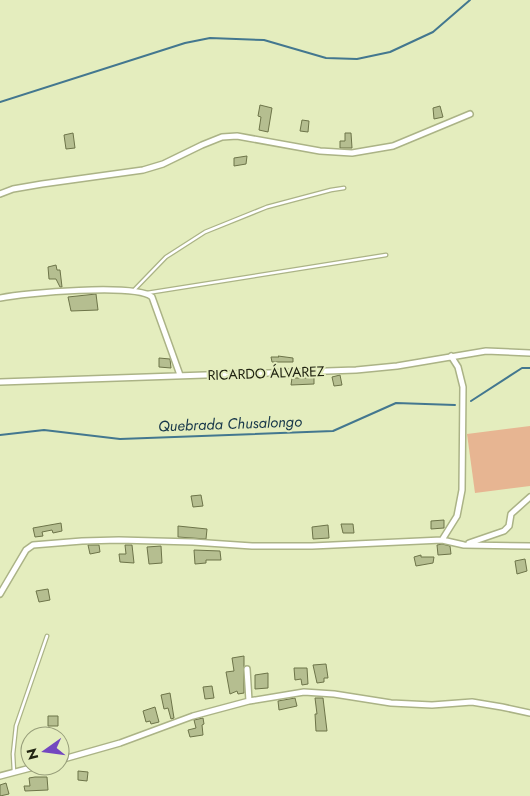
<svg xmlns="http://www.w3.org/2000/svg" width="530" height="796" font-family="Jost,sans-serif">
  <rect width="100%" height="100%" fill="#e4edbe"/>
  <path fill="#e7b592" d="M530,426V486L475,493L467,434Z"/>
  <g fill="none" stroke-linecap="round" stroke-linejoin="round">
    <path stroke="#43778f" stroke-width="2" d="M0,102L185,43L210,38L264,40L326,58L357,59L390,52L433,32L470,0
      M471,401L522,368H530
      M0,435L44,430L120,439L333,431L396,403L455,405"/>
  </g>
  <path fill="#b5be90" stroke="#6d7449" d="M260,105L272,108L268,132L259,130L261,117L258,116Z
    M440,106L443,117L434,119L433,108Z
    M302,120L309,121L308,132L300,131Z
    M73,133L75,148L66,149L64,135Z
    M345,133H351L352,148H340V141H345Z
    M247,156L246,164L234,166V158Z
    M56,265L57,270H60L62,287H60L56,279H49L48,267Z
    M96,294L98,310L71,311L68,297Z
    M278,356L293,358V362H272L271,357H279Z
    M159,358L170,359L171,368L159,367Z
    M340,375L342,385L334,386L332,377Z
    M306,376H314V384L291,385L292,378H306Z
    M201,495L203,506L193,507L191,496Z
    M444,520V528L431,529V521Z
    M61,523L62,531L53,533L52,530L42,532L43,536L35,537L33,528Z
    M341,524H353L354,533H343Z
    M328,525L329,538L313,539L312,527Z
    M178,526L207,529L206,539L178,537Z
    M442,544L450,546L451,554L438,555L437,545Z
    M88,545H99L100,552L90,554Z
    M125,545H132L134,563L120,562L119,554H126Z
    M161,546L162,563L149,564L147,547Z
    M194,550L220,551L221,560H206V563L195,564Z
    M421,555V557H434L433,563L416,566L414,557Z
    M525,559L527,571L517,574L515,561Z
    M48,589L50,600L39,602L36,591Z
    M244,656V693L238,694L237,691L230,694L226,672L234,671L232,658Z
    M326,664L328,678H324V682L317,683L313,665Z
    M294,668H307L308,684L302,685L301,679L295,680Z
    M268,673V688L255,689V675Z
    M212,686L214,698L205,699L203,687Z
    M170,693L174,718L171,719L168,708L164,709L161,695Z
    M295,698L297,706L279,710L278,701Z
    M315,698H323L327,731H316L315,714H317Z
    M155,707L159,722L151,724L150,721L146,722L143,711Z
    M48,716H58V726H48Z
    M203,718L204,724L202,725L203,735L190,737L188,730L196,728L194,720Z
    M78,771L88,772L87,781L78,780Z
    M35,777H47L48,790L25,791L24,786H30L29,778Z
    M6,783L9,794L0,796V785Z"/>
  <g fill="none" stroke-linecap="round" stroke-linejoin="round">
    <g stroke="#abb386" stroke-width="5">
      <path id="service" d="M134,290L166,257L205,232L267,207L331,190L344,188
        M147,293L386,255
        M14,772L13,754L16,726L47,636"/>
    </g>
    <g stroke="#abb386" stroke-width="8">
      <path id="minor" d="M0,194L13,189L42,184L143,170L163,164L202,145L222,137L237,136L320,151L352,153L393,146L470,114
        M0,298C25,293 135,283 152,297L180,375
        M0,382L356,370L397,366L486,351L530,353
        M442,540L457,516L462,490L463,387L458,367L451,356
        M469,543L504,531L509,526L511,514L530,497
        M0,594L26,550L33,545L82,541L119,540L193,542L252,546H312L442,540L464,545L530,546
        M247,669L249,701
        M60,760L120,743L193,716L249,701L304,692L334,694L391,703L432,705L472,702L502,707L530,713
        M0,776L38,766"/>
    </g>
    <use href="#service" stroke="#fff" stroke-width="2.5"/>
    <use href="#minor" stroke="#fff" stroke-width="5"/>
  </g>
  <g text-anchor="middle" stroke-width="4" stroke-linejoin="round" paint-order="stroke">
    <g font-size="14" fill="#212412" stroke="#e4edbe">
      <text transform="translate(266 373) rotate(-2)" y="5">RICARDO ÁLVAREZ</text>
    </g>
    <g font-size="15" font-style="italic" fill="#17374a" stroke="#e4edbe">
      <text transform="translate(230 424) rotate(-2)" y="5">Quebrada Chusalongo</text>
    </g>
  </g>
  <g transform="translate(45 751) rotate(256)"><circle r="24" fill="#e4edbe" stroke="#969d79"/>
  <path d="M0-4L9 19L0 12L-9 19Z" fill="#7347c0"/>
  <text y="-8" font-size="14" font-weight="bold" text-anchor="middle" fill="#212412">N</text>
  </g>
</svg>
